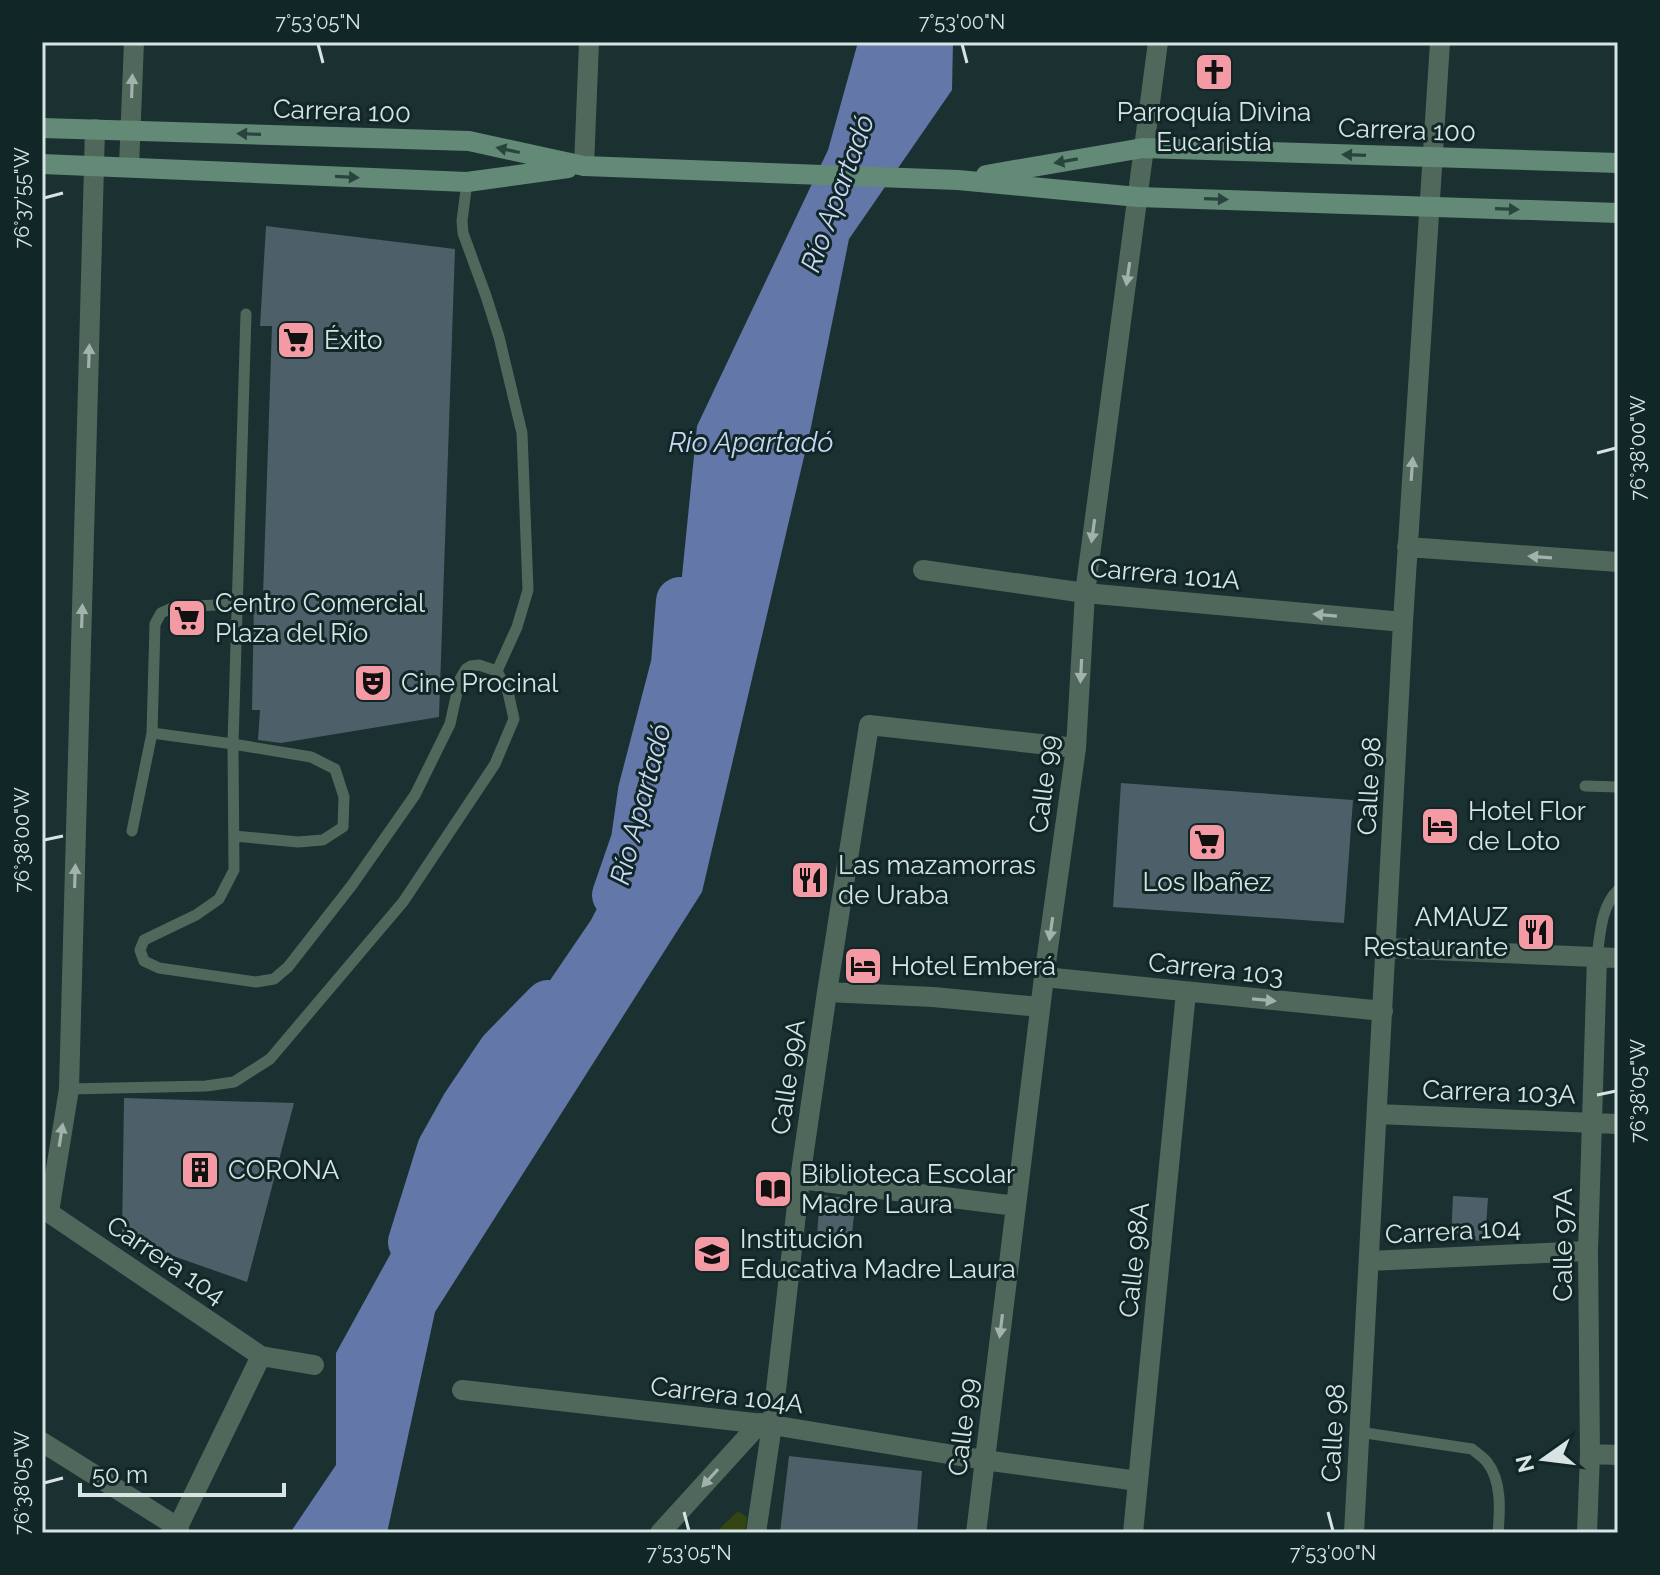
<svg xmlns="http://www.w3.org/2000/svg" width="1660" height="1575" font-family="Raleway,sans-serif">
  <rect width="100%" height="100%" fill="#1b3030"/>
  <path fill="#324513" d="M738,1511L747,1517L745,1533H715Z"/>
  <path fill="#6377a8" d="M858,42H953L952,90L849,239L811,427L702,892L435,1312L387,1533H290L336,1465V1353L502,1051L591,920L667,774L679,606L697,426L828,150Z"/>
  <g fill="none" stroke-linecap="round" stroke-linejoin="round">
    <path stroke="#6377a8" stroke-width="48" d="M616,895L635,840L642,791L675,664L680,601
      M412,1242L441,1149L465,1106L502,1051L548,1004"/>
  </g>
  <path fill="#4d5f68" d="M266,226L455,249L439,717L281,743L258,740L260,710H252L254,596H263L272,326H260Z
    M1121,783L1353,800L1344,923L1113,907Z
    M124,1098L294,1103L247,1282L122,1238Z
    M820,1195L856,1199L851,1241L817,1235Z
    M1453,1196L1488,1198L1485,1241L1451,1239Z
    M789,1456L922,1471L917,1533H780Z"/>
  <g fill="none" stroke-linecap="round" stroke-linejoin="round">
    <path stroke="#50685b" stroke-width="11" d="M467,182L462,221L463,233L486,296L499,337L522,433L528,590L517,627L497,671
      M152,733L155,624L161,613L174,607L237,604
      M1585,786L1618,787
      M132,831L152,733L233,744L311,757L335,769L344,797L343,827L323,840L298,842L234,836
      M1597,957C1600,935 1601,906 1618,890
      M69,1089L206,1086L234,1082L270,1059L403,902L495,764L514,719L508,692L497,671L479,665L471,666L466,669L460,679L450,724L415,795L352,885L288,967L274,979L256,982L159,968L144,961L140,950L144,940L196,915L219,899L234,870L233,744L246,314
      M1359,1432L1472,1449C1477,1453 1483,1457 1487,1462C1502,1481 1500,1511 1498,1533"/>
    <path stroke="#50685b" stroke-width="20" d="M584,166L589,42
      M1407,547L1618,562
      M923,570L1085,593L1403,622
      M1386,948L1618,958
      M1044,977L1383,1011
      M827,992L933,997L1040,1007
      M1377,1114L1618,1124
      M800,1179L1016,1206
      M42,1208L261,1356L314,1365
      M49,1212L69,1089L95,129
      M1369,1261L1588,1251
      M462,1390L772,1425L984,1460L1138,1481
      M42,1442L179,1528
      M1590,1454L1618,1455
      M175,1533L261,1356
      M660,1533L760,1423
      M756,1533L772,1425L800,1179L827,992L869,725L1076,748
      M976,1533L1044,977L1076,748L1085,593L1158,42
      M1133,1533L1186,992
      M1354,1533L1403,622L1440,42
      M1587,1533L1590,1454L1588,1251L1597,957"/>
    <path stroke="#50685b" stroke-width="20" d="M129,167L134,42"/>
    <path stroke="#628a76" stroke-width="20" d="M42,128L469,141L584,166L958,180L1138,197L1618,213
      M42,164L467,182L568,168
      M986,175L1143,148L1618,163"/>
  </g>
  <defs><path id="oneway-solid" d="M-6-.8H1V-3.2L6.5 0L1 3.2V.8H-6Z" transform="scale(2)"/></defs>
  <g fill="#a2b2ad">
    <use href="#oneway-solid" transform="translate(132 86) rotate(-88)"/>
    <use href="#oneway-solid" transform="translate(1128 274) rotate(98)"/>
    <use href="#oneway-solid" transform="translate(89 356) rotate(-88)"/>
    <use href="#oneway-solid" transform="translate(1412 469) rotate(-86)"/>
    <use href="#oneway-solid" transform="translate(1093 531) rotate(98)"/>
    <use href="#oneway-solid" transform="translate(1540 557) rotate(-176)"/>
    <use href="#oneway-solid" transform="translate(1325 615) rotate(-175)"/>
    <use href="#oneway-solid" transform="translate(82 616) rotate(-88)"/>
    <use href="#oneway-solid" transform="translate(1081 671) rotate(93)"/>
    <use href="#oneway-solid" transform="translate(75 876) rotate(-88)"/>
    <use href="#oneway-solid" transform="translate(1051 929) rotate(98)"/>
    <use href="#oneway-solid" transform="translate(1264 1000) rotate(5)"/>
    <use href="#oneway-solid" transform="translate(61 1135) rotate(-81)"/>
    <use href="#oneway-solid" transform="translate(1001 1326) rotate(97)"/>
    <use href="#oneway-solid" transform="translate(710 1478) rotate(132)"/>
  </g>
  <g fill="#29443e">
    <use href="#oneway-solid" transform="translate(249 134) rotate(-178)"/>
    <use href="#oneway-solid" transform="translate(508 150) rotate(-168)"/>
    <use href="#oneway-solid" transform="translate(1354 155) rotate(-178)"/>
    <use href="#oneway-solid" transform="translate(1066 161) rotate(170)"/>
    <use href="#oneway-solid" transform="translate(347 177) rotate(3)"/>
    <use href="#oneway-solid" transform="translate(1216 199) rotate(2)"/>
    <use href="#oneway-solid" transform="translate(1507 209) rotate(2)"/>
  </g>
  <path fill="none" stroke="#d8e4e4" stroke-width="3" d="M318,44L323,63M962,44L967,63M44,198L63,193M1597,453L1616,448M44,840L63,836M1597,1095L1616,1091M44,1483L63,1478M684,1512L689,1531M1328,1512L1333,1531"/>
  <defs>
    <g id="church-square" transform="scale(2)"><rect x="-9" y="-9" width="18" height="18" rx="4" fill="#f49aa5" stroke="#112626"/><path d="M-1.2-6h2.4v3.5h3.3v2.4h-3.3V6h-2.4V-.1h-3.3v-2.4h3.3Z" fill="#111"/></g>
    <g id="supermarket-square" transform="scale(2)"><rect x="-9" y="-9" width="18" height="18" rx="4" fill="#f49aa5" stroke="#112626"/><path d="M-6-5.5h2.5l.6 2H6L4.5 2H-2.5L-4.4-4H-6ZM-1.5 3.2a1.3 1.3 0 1 0 .1 0ZM3 3.2a1.3 1.3 0 1 0 .1 0Z" fill="#111"/></g>
    <g id="theatre-square" transform="scale(2)"><rect x="-9" y="-9" width="18" height="18" rx="4" fill="#f49aa5" stroke="#112626"/><path d="M-5-5.5Q0-4 5-5.5V0Q5 5 0 6Q-5 5-5 0ZM-3.3-2.5H-1v1.5H-3.3ZM1-2.5H3.3v1.5H1ZM-2.8 1Q0 5.5 2.8 1Z" fill="#111"/></g>
    <g id="hotel-square" transform="scale(2)"><rect x="-9" y="-9" width="18" height="18" rx="4" fill="#f49aa5" stroke="#112626"/><path d="M-6-4.5h1.5V1H6V5H4.5V3h-9V5H-6ZM-4 0a1.8 1.8 0 1 1 3.6 0ZM.5 0V-2.5h3Q6-2.5 6 0Z" fill="#111"/></g>
    <g id="restaurant-square" transform="scale(2)"><rect x="-9" y="-9" width="18" height="18" rx="4" fill="#f49aa5" stroke="#112626"/><path d="M-5-6h1v4h1v-4h1v4h1v-4h1v5L-1.5 .5V6h-2V.5L-5-1ZM5-6V6H3V1.5H1.5Q1.5-4 5-6Z" fill="#111"/></g>
    <g id="building-square" transform="scale(2)"><rect x="-9" y="-9" width="18" height="18" rx="4" fill="#f49aa5" stroke="#112626"/><path d="M-4-6H4V6H1V3H-1V6H-4ZM-2.5-4.3h1.7v1.8h-1.7ZM.8-4.3h1.7v1.8H.8ZM-2.5-1h1.7V.8h-1.7ZM.8-1h1.7V.8H.8Z" fill="#111"/></g>
    <g id="library-square" transform="scale(2)"><rect x="-9" y="-9" width="18" height="18" rx="4" fill="#f49aa5" stroke="#112626"/><path d="M-6-4Q-3-5.5-.7-3.5V5Q-3 3-6 4ZM6-4Q3-5.5 .7-3.5V5Q3 3 6 4Z" fill="#111"/></g>
    <g id="school-square" transform="scale(2)"><rect x="-9" y="-9" width="18" height="18" rx="4" fill="#f49aa5" stroke="#112626"/><path d="M0-5L7-2L0 1L-7-2ZM-4 1L0 2.5L4 1V4Q0 6-4 4Z" fill="#111"/></g>
  </defs>
  <g fill-rule="evenodd">
    <use href="#church-square" x="1214" y="72"/>
    <use href="#supermarket-square" x="296" y="340"/>
    <use href="#supermarket-square" x="187" y="618"/>
    <use href="#theatre-square" x="373" y="683"/>
    <use href="#hotel-square" x="1440" y="826"/>
    <use href="#supermarket-square" x="1207" y="842"/>
    <use href="#restaurant-square" x="810" y="880"/>
    <use href="#restaurant-square" x="1536" y="932"/>
    <use href="#hotel-square" x="863" y="966"/>
    <use href="#building-square" x="200" y="1170"/>
    <use href="#library-square" x="773" y="1189"/>
    <use href="#school-square" x="712" y="1254"/>
  </g>
  <g text-anchor="middle" stroke-width="6" stroke-linejoin="round" paint-order="stroke">
    <g font-size="26" fill="#d8e4e4" stroke="#112626">
      <text transform="translate(342 111) rotate(2)" y="9">Carrera 100</text>
      <text transform="translate(1407 130) rotate(2)" y="9">Carrera 100</text>
      <text transform="translate(1165 574) rotate(5)" y="9">Carrera 101A</text>
      <text transform="translate(1044 784) rotate(-83)" y="9">Calle 99</text>
      <text transform="translate(1369 786) rotate(-87)" y="9">Calle 98</text>
      <text transform="translate(1216 969) rotate(6)" y="9">Carrera 103</text>
      <text transform="translate(788 1077) rotate(-82)" y="9">Calle 99A</text>
      <text transform="translate(1499 1092) rotate(2)" y="9">Carrera 103A</text>
      <text transform="translate(1453 1231) rotate(-3)" y="9">Carrera 104</text>
      <text transform="translate(1563 1245) rotate(-90)" y="9">Calle 97A</text>
      <text transform="translate(166 1260) rotate(34)" y="9">Carrera 104</text>
      <text transform="translate(1134 1260) rotate(-84)" y="9">Calle 98A</text>
      <text transform="translate(727 1395) rotate(7)" y="9">Carrera 104A</text>
      <text transform="translate(963 1427) rotate(-83)" y="9">Calle 99</text>
      <text transform="translate(1333 1433) rotate(-87)" y="9">Calle 98</text>
    </g>
    <g font-size="26" fill="#d8e4e4" stroke="#112626" text-anchor="start">
      <text x="1214" y="121" text-anchor="middle">Parroquía Divina<tspan x="1214" dy="30">Eucaristía</tspan></text>
      <text x="324" y="349">Éxito</text>
      <text x="215" y="612">Centro Comercial<tspan x="215" dy="30">Plaza del Río</tspan></text>
      <text x="401" y="692">Cine Procinal</text>
      <text x="1468" y="820">Hotel Flor<tspan x="1468" dy="30">de Loto</tspan></text>
      <text x="838" y="874">Las mazamorras<tspan x="838" dy="30">de Uraba</tspan></text>
      <text x="1207" y="891" text-anchor="middle">Los Ibañez</text>
      <text x="1508" y="926" text-anchor="end">AMAUZ<tspan x="1508" dy="30">Restaurante</tspan></text>
      <text x="891" y="975">Hotel Emberá</text>
      <text x="228" y="1179">CORONA</text>
      <text x="801" y="1183">Biblioteca Escolar<tspan x="801" dy="30">Madre Laura</tspan></text>
      <text x="740" y="1248">Institución<tspan x="740" dy="30">Educativa Madre Laura</tspan></text>
    </g>
    <g font-size="28" font-style="italic" fill="#cad7f4" stroke="#112626">
      <text transform="translate(837 193) rotate(-70)" y="10">Río Apartadó</text>
      <text x="751" y="452">Rio Apartadó</text>
      <text transform="translate(640 804) rotate(-75)" y="10">Río Apartadó</text>
    </g>
  </g>
  <rect width="1660" height="1575" fill="none" stroke="#112626" stroke-width="88"/>
  <g transform="translate(1544 1459) rotate(256)" stroke="#112626" stroke-width="6" paint-order="stroke">
  <path d="M0-6L14 30L0 20L-14 30Z" fill="#d8e4e4"/>
  <text y="-12" font-size="22" font-weight="bold" text-anchor="middle" fill="#d8e4e4">N</text>
  </g>
  <path d="M80 1483v12h204v-12" fill="none" stroke="#d8e4e4" stroke-width="4"/>
  <text x="92" y="1483" font-size="24" fill="#d8e4e4" stroke="#112626" stroke-width="6" paint-order="stroke">50 m</text>
  <rect x="44" y="44" width="1572" height="1487" fill="none" stroke="#d8e4e4" stroke-width="3"/>
  <g font-size="20" text-anchor="middle" fill="#d8e4e4">
    <text x="318" y="29">7°53'05"N</text>
    <text x="962" y="29">7°53'00"N</text>
    <text transform="translate(22 198) rotate(-90)" y="7">76°37'55"W</text>
    <text transform="translate(1638 448) rotate(-90)" y="7">76°38'00"W</text>
    <text transform="translate(22 840) rotate(-90)" y="7">76°38'00"W</text>
    <text transform="translate(1638 1091) rotate(-90)" y="7">76°38'05"W</text>
    <text transform="translate(22 1483) rotate(-90)" y="7">76°38'05"W</text>
    <text x="689" y="1560">7°53'05"N</text>
    <text x="1333" y="1560">7°53'00"N</text>
  </g>
</svg>
